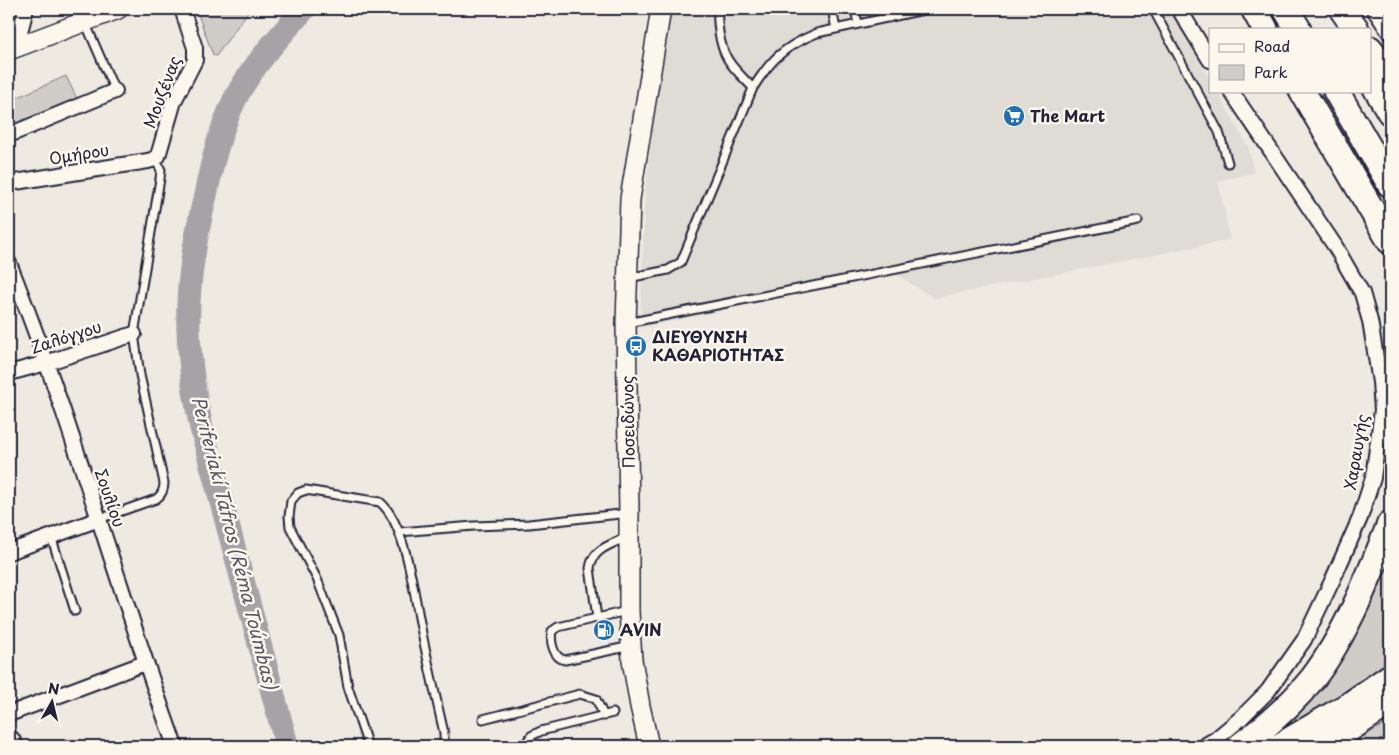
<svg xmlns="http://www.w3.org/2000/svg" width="1399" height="755" font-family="'Playpen Sans',sans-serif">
  <rect width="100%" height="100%" fill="#eeeae2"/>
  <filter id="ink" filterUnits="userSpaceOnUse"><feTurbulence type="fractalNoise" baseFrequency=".02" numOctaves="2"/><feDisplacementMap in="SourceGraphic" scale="10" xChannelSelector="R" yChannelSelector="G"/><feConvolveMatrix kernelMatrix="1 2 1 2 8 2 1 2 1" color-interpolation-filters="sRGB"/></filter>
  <g filter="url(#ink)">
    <path fill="#dfdbd5" d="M672,9H1170L1210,80V91H1217L1248,147L1254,173L1218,181L1230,240L934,298L894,273L640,328L645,196L653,125Z"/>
    <path fill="#d0cdc9" stroke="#797882" d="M196,9H250L216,56L213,55Z
      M66,76L79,103L13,130L9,121V101Z
      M1313,91H1322L1390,207V224Z
      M1390,551V610L1386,628L1384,666L1369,679L1286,731L1285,726L1326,676Z
      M1390,721V746H1347Z"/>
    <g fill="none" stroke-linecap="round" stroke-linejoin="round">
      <path stroke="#a6a3a7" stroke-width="24" d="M287,746L201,426C192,383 186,338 189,294C191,260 198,226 206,193C212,162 221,128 235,99C252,66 279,37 304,9"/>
      <g stroke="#22223b" stroke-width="11">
        <path id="lane" d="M718,9C717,17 718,24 719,32C723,61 734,68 753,88
          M832,9L836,29
          M855,9L858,24
          M887,9L889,18
          M1153,9L1219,132L1228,163
          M85,22L115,91
          M628,278L668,270L681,262L753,88C771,59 785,46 817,33L928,9
          M627,323L1138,221
          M99,519L156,499C162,495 164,490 164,483L140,375L134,334L160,179L161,170L155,159
          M399,532L474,526L529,524L629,513
          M51,536L75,611
          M627,611L558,627L552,631C550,641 553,658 565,660L631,646
          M597,618L590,568C593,548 611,545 627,537
          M483,719L580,694L596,699L604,716
          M368,746L348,687L339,635L317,579L290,527L289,517L291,501L298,493L306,490L380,502C406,524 414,594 421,628C428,663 436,698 444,733V746
          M524,746L531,736L541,731L613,713"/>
      </g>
      <g stroke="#22223b" stroke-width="18">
        <path id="street" d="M1179,9L1210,60
          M1374,9L1390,33
          M16,47L26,9
          M9,135L115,91
          M9,183L148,161L155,159L158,156L174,101L195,60V48L182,9
          M9,263C72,421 117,586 175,746
          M9,373L46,363L134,334
          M9,552L99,519
          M9,714L145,663
          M1204,746L1216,739L1240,719L1268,691L1304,640L1333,579L1360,518L1373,478L1382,410L1380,382L1370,321L1362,293L1335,246L1231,91"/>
      </g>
      <g stroke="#22223b" stroke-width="22">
        <path id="secondary" d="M9,50L118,9
          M649,746L640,706L632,660L629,611V513L626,323L630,199L661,9"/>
      </g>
      <g stroke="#22223b" stroke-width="25">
        <path id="primary" d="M9,741L12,746"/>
      </g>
      <g stroke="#22223b" stroke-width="29">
        <path id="highway" d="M1254,9L1265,29
          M1286,9L1298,29
          M1342,9L1356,29
          M1370,49L1390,78
          M1370,78L1390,112
          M1302,91L1390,241
          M1336,91L1390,184
          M1240,746C1267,726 1292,704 1313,678C1346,635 1370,574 1390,524
          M1280,746L1351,704L1390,677
          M1323,746L1390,702"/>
      </g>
      <use href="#lane" stroke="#fbf7ec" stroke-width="7"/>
      <use href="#street" stroke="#fbf7ec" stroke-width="14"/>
      <use href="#secondary" stroke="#fbf7ec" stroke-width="19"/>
      <use href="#primary" stroke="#fbf7ec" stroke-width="21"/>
      <use href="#highway" stroke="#fbf7ec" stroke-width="25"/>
    </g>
  </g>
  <defs>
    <g id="supermarket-disc" transform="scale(1.125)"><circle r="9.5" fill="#1f6fb2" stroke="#fbf7ec"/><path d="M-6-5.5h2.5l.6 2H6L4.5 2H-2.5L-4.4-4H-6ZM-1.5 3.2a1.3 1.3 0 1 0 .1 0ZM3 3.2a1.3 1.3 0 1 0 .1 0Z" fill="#fff"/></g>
    <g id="bus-disc" transform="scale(1.125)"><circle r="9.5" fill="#1f6fb2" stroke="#fbf7ec"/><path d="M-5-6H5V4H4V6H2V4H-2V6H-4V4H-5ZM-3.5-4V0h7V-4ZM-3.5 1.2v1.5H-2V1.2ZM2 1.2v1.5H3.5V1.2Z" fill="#fff"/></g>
    <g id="fuel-disc" transform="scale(1.125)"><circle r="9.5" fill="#1f6fb2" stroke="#fbf7ec"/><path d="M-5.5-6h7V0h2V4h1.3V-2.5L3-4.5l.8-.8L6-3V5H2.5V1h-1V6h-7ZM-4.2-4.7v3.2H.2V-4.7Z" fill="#fff"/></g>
  </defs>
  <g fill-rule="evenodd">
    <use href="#supermarket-disc" x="1014" y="116"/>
    <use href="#bus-disc" x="636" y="346"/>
    <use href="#fuel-disc" x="604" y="630"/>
  </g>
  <g text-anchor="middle" stroke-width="5" stroke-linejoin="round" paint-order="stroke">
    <g font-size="16" fill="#22223b" stroke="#fbf7ec">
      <text transform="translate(162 92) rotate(-69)" y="6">Μουζένας</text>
      <text transform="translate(79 154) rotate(-9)" y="6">Ομήρου</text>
      <text transform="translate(66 337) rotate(-18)" y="6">Ζαλόγγου</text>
      <text transform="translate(628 422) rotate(-91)" y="6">Ποσειδώνος</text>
      <text transform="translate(1356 452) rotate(-80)" y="6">Χαραυγής</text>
      <text transform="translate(110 498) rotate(71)" y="6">Σουλίου</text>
    </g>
    <g font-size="16" font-weight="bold" fill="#22223b" stroke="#fbf7ec" text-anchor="start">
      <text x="1030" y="122">The Mart</text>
      <text x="652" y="343">ΔΙΕΥΘΥΝΣΗ<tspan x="652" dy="18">ΚΑΘΑΡΙΟΤΗΤΑΣ</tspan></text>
      <text x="620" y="636">AVIN</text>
    </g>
    <g font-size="18" font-style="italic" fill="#575666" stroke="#fbf7ec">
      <text transform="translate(234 543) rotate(76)" y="6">Periferiakí Táfros (Réma Toúmbas)</text>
    </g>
  </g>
  <rect width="1399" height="755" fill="none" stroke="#fbf7ec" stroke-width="30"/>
  <rect x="15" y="15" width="1369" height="725" fill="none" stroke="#22223b" stroke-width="2" filter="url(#ink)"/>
  <rect x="1209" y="28" width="162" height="65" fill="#fbf7ec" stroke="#a4a2a5"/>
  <rect x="1219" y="44" width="25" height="8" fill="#fbf7ec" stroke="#a4a2a5"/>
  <text x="1254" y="52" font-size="15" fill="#22223b">Road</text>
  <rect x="1219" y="65" width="25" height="15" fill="#d0cdc9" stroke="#a4a2a5"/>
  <text x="1254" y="78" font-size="15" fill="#22223b">Park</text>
  <g transform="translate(52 702) rotate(8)" stroke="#fbf7ec" stroke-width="4" paint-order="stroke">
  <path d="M0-4L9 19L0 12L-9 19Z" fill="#22223b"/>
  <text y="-8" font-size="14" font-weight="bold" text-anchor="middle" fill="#22223b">N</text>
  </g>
</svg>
